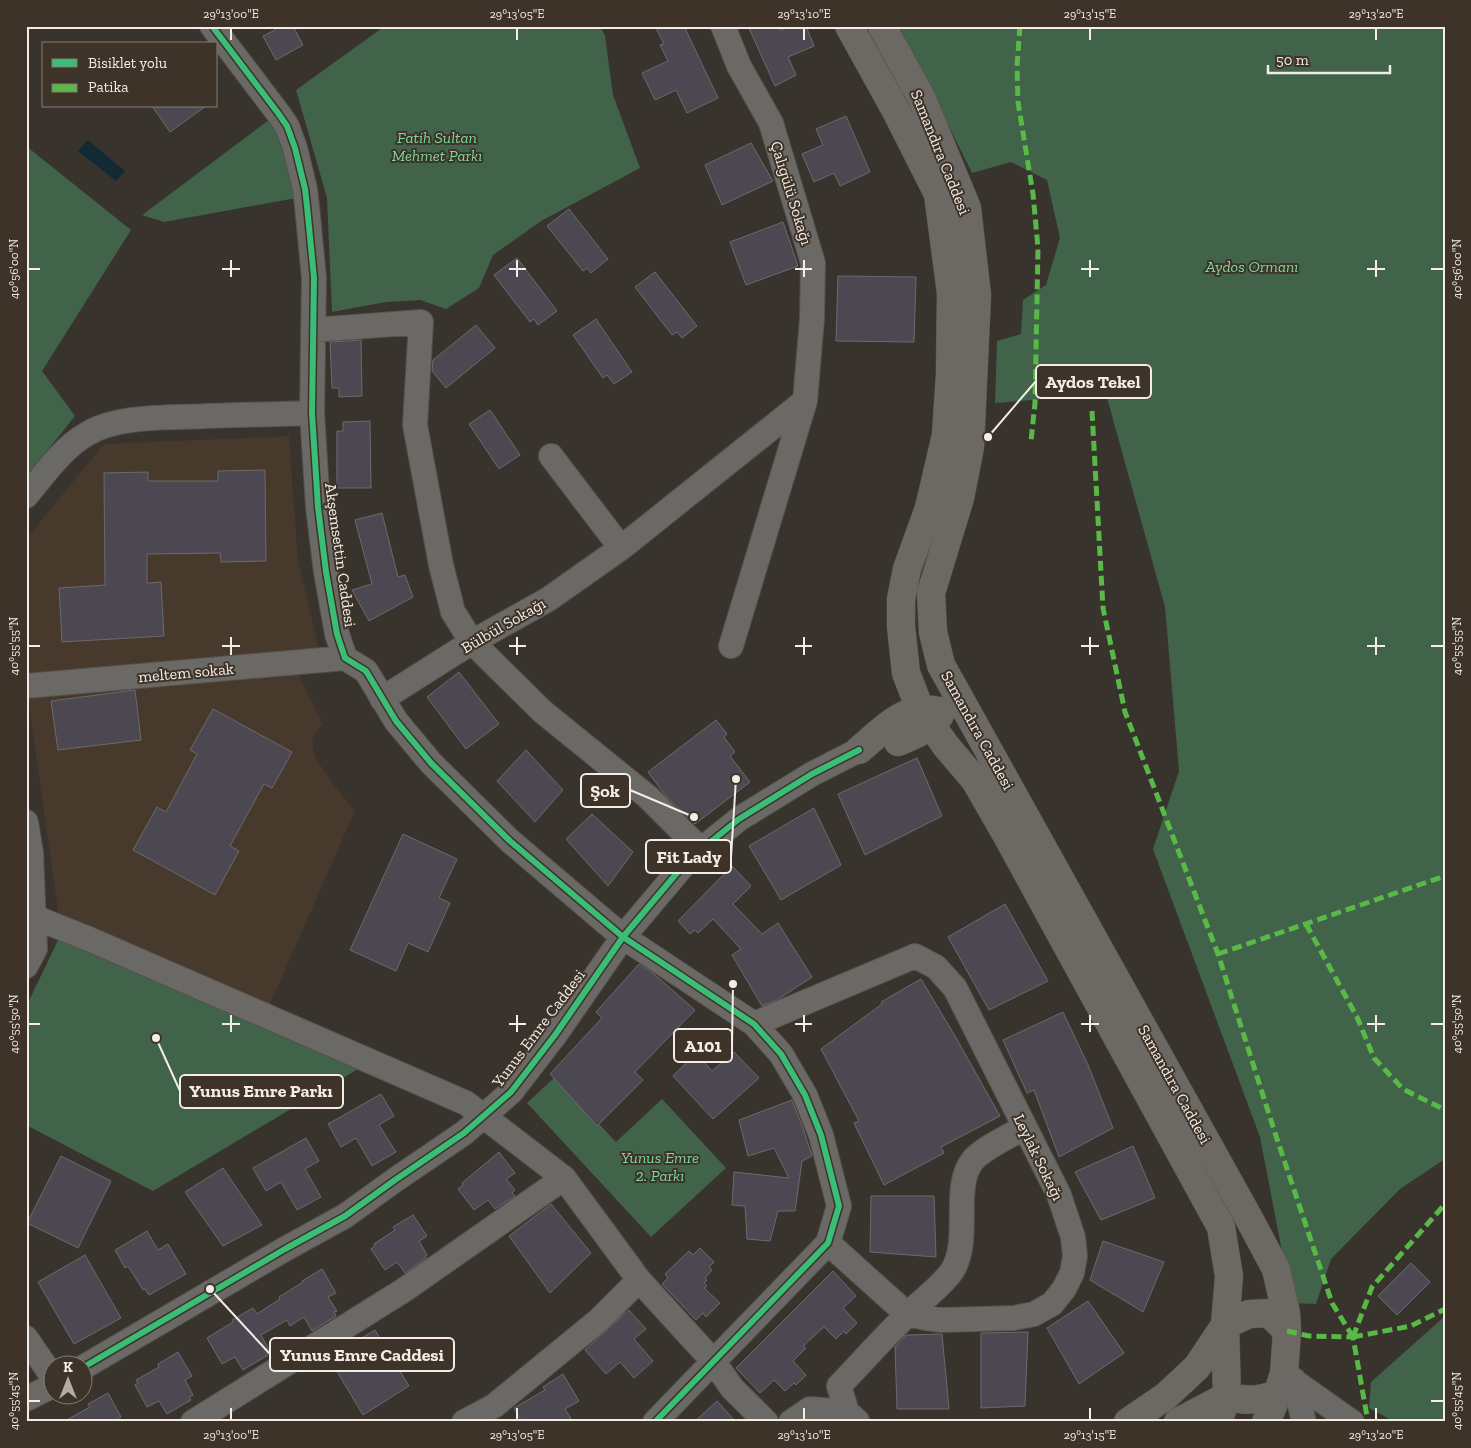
<svg xmlns="http://www.w3.org/2000/svg" width="1471" height="1448" font-family="'Zilla Slab',serif">
  <rect width="100%" height="100%" fill="#39332e"/>
  <path fill="#47392b" d="M289,436L298,561L319,649L26,675V539L104,444Z
    M296,670L323,724L316,731L312,741L315,757L336,788L355,811L266,1013L59,918L28,698Z"/>
  <path fill="#40634a" d="M385,26H600L605,36L613,95L640,168L541,221L493,255L479,288L446,309L420,300L386,302L332,312L327,198L296,90Z
    M899,26H1445V1159L1400,1189L1331,1259L1316,1304L1292,1303L1260,1137L1153,849L1179,771L1165,607L1106,394L995,403L997,341L1021,334L1023,300L1046,285L1060,238L1047,180L1011,162L972,173Z
    M273,117L302,197L164,222L142,215Z
    M26,146L131,230L42,371L75,416L26,477Z
    M59,938L358,1069L153,1191L26,1125V1007Z
    M555,1077L616,1142L662,1099L726,1168L651,1237L527,1103Z
    M1445,1316V1422H1395L1369,1408L1371,1382Z"/>
  <path fill="#112a34" d="M88,140L125,171L116,181L78,151Z"/>
  <path fill="#4c4852" stroke="#6d6a6a" d="M273,26H293L303,45L276,60L263,36L275,30Z
    M655,26H684L718,98L687,113L676,90L655,100L642,73L668,61L660,45L664,44Z
    M748,26H778L780,30L793,26H806L814,46L788,57L796,75L775,86Z
    M152,106H206L170,132Z
    M846,116L870,172L840,186L834,173L814,182L802,154L823,145L816,129Z
    M751,143L773,181L722,205L705,165Z
    M569,209L608,259L591,273L587,268L583,271L547,226Z
    M783,222L798,266L746,285L730,242Z
    M517,258L557,311L538,325L534,319L530,322L494,275Z
    M655,272L697,326L682,338L677,332L672,335L635,287Z
    M838,276L916,277L914,342L836,341Z
    M596,319L632,372L614,384L607,375L603,378L573,335Z
    M476,325L495,348L446,388L432,371L433,360Z
    M361,340L362,396L339,397V388H332L330,342Z
    M490,410L520,455L499,469L469,424Z
    M370,421L371,488H337V431H343V422Z
    M265,470L266,561L221,562L220,553L147,554V583L161,582L164,636L62,642L59,588L105,585L104,473L148,472V481H218V471Z
    M382,513L398,577L405,575L413,597L369,621L352,590L372,584L355,520Z
    M459,672L499,724L466,749L427,697Z
    M135,690L141,740L58,750L51,701Z
    M213,709L292,752L272,788L264,784L230,846L239,851L215,895L133,850L157,807L166,812L197,754L190,750Z
    M716,720L727,734L724,737L735,752L730,756L750,782L695,824L666,796L648,772Z
    M526,750L563,790L535,822L497,781Z
    M917,758L942,816L865,855L838,794Z
    M814,808L841,865L781,900L749,846Z
    M592,814L633,852L608,886L566,839Z
    M403,834L457,859L439,898L450,903L428,952L408,943L396,971L350,950Z
    M732,866L751,886L733,904L762,934L778,923L812,977L777,1000L762,1006L732,955L741,949L713,919L698,933L695,930L690,934L678,921Z
    M1005,904L1048,981L989,1010L948,937Z
    M639,964L654,974L695,1010L635,1072L643,1080L597,1126L550,1074L602,1018L596,1012Z
    M921,979L955,1036L1000,1116L941,1147L944,1153L884,1185L854,1123L859,1121L821,1049L882,1004L881,1002Z
    M1063,1012L1088,1065L1113,1128L1059,1157L1034,1090L1027,1093L1003,1040Z
    M734,1052L759,1078L713,1119L673,1076L696,1053L712,1071Z
    M381,1094L394,1116L379,1125L396,1152L372,1166L356,1138L341,1147L328,1124Z
    M792,1100L803,1128L812,1156L802,1161L795,1211H778L770,1241L747,1239L745,1206L732,1205L734,1172L789,1178L774,1148L748,1156L739,1120Z
    M306,1138L319,1161L305,1169L321,1197L297,1210L281,1182L266,1191L253,1168Z
    M1133,1146L1155,1198L1101,1220L1075,1172Z
    M499,1152L515,1173L506,1179L515,1190L512,1193L515,1196L495,1209L488,1200L474,1210L458,1189L463,1185L462,1183Z
    M61,1156L111,1181L78,1248L27,1223Z
    M223,1168L262,1225L223,1246L185,1192Z
    M871,1196H934L936,1257L870,1252Z
    M551,1204L591,1253L550,1293L509,1236Z
    M413,1215L427,1236L419,1241L427,1255L425,1256L426,1258L405,1273L397,1262L385,1270L371,1249L375,1246L374,1244L395,1230L393,1227Z
    M147,1231L158,1250L168,1244L186,1274L149,1295L145,1289L143,1290L128,1266L125,1268L115,1250Z
    M1103,1241L1164,1262L1143,1312L1090,1280Z
    M700,1248L714,1262L709,1267L712,1270L705,1278L707,1280L704,1283L707,1286L704,1288L720,1303L706,1317L703,1313L696,1320L662,1284L668,1278L665,1274L689,1251L693,1255Z
    M85,1255L121,1318L74,1344L38,1282Z
    M1411,1263L1430,1282L1397,1315L1378,1296Z
    M322,1269L336,1293L328,1297L337,1311L334,1312L336,1316L312,1331L304,1317L290,1326L287,1320L261,1335L270,1351L266,1353L268,1355L243,1370L235,1357L222,1364L207,1338L233,1322L232,1320L253,1308L257,1314L280,1299L279,1297L303,1282L302,1281Z
    M833,1271L856,1296L843,1308L857,1323L846,1334L844,1331L836,1339L824,1327L803,1346L806,1348L793,1361L806,1375L796,1385L794,1383L785,1391L774,1380L760,1393L736,1368Z
    M1088,1301L1124,1353L1079,1384L1047,1328Z
    M629,1310L646,1329L634,1339L653,1361L634,1378L620,1362L606,1374L585,1350Z
    M375,1330L409,1386L363,1415L329,1358Z
    M1028,1332L1025,1406L981,1408V1333Z
    M942,1334L949,1409H897L895,1347L906,1335Z
    M178,1352L192,1376L185,1380L193,1395L189,1397L191,1400L167,1414L159,1401L147,1407L135,1385L138,1383L136,1380L159,1367L158,1364Z
    M563,1374L579,1401L565,1409L573,1422H522L514,1408L545,1390L543,1387Z
    M108,1393L121,1417L112,1422H63L90,1407L88,1404Z
    M717,1401L736,1422H694Z"/>
  <g fill="none" stroke-linecap="round" stroke-linejoin="round">
    <g stroke="#56514c" stroke-width="26">
      <path id="minor" d="M212,26L278,113L287,126L295,148L305,189L307,206L314,278L312,413L318,507L326,572L337,634L345,658L366,671L396,721L431,763L510,841L623,937L754,1024L781,1054L805,1095L821,1135L839,1206L828,1243L655,1422
        M723,26L739,66L771,123L813,263L812,319L805,401L731,646
        M313,330L421,322L415,425L441,565L453,612L472,642L543,712L648,797L701,850
        M551,456L621,548
        M26,496C44,475 62,448 87,434C118,415 170,418 206,416C241,415 276,414 312,413
        M26,686L345,658
        M382,699L472,642L547,600L560,591L621,548L805,401
        M26,822L31,853L35,949L26,966
        M34,917L89,939L466,1103L564,1178L639,1280L713,1361L732,1388L766,1422
        M754,1024L915,956L936,967L955,988L1059,1195L1073,1237L1075,1256L1072,1273L1064,1289L1052,1304L1034,1314L1014,1318L942,1320L926,1318L907,1314L828,1243
        M26,1338L52,1376
        M82,1368L285,1249L345,1216L395,1180L464,1133L511,1092L555,1035L623,937L687,861L739,819L812,774L859,750
        M1284,1374L1352,1422
        M1294,1380L1304,1422
        M26,1399L52,1386
        M847,1412L839,1386C862,1362 884,1337 908,1314C922,1300 941,1287 952,1271C972,1240 951,1187 973,1160C985,1147 1010,1136 1025,1127
        M193,1422L404,1290L564,1178
        M464,1422L494,1406L599,1320L639,1280
        M791,1422L810,1409L847,1412L857,1421"/>
    </g>
    <g stroke="#56514c" stroke-width="29">
      <path id="major" d="M849,26L896,111L938,194L951,293L950,374L946,435L929,508L907,569L901,599V626L906,673L920,709L946,746L975,780L1006,834L1221,1227L1229,1276L1225,1325L1227,1396L1218,1422
        M882,26L922,99L967,208L977,295L970,447L960,498L931,593L933,632L941,665L1246,1213L1276,1269L1286,1313L1287,1331L1284,1374L1273,1406L1266,1422
        M898,742C914,735 935,728 942,711
        M859,750C882,731 905,703 939,711
        M1225,1325L1249,1314L1269,1313L1287,1331
        M1128,1422L1166,1396L1197,1367L1225,1325
        M1178,1422L1227,1396C1244,1402 1261,1400 1277,1394"/>
    </g>
    <use href="#minor" stroke="#6b6966" stroke-width="24"/>
    <use href="#major" stroke="#6c6965" stroke-width="28"/>
    <path stroke="#58b947" stroke-width="5" stroke-dasharray="10 5" stroke-linecap="butt" d="M1020,26L1017,66L1018,102L1033,194L1038,248L1035,403L1031,441
      M1092,411L1103,608L1125,712L1218,954L1275,1133L1332,1303L1353,1337
      M1306,924L1357,1017L1374,1058L1403,1089L1445,1110
      M1218,954L1445,876
      M1287,1331L1309,1336L1353,1337L1368,1422
      M1353,1337L1372,1287L1445,1204
      M1353,1337L1411,1326L1445,1309"/>
    <g stroke="#3d3329" stroke-width="9">
      <path id="cycleway" d="M212,26L278,113L287,126L295,148L305,189L307,206L314,278L312,413L318,507L326,572L337,634L345,658L366,671L396,721L431,763L510,841L623,937L754,1024L781,1054L805,1095L821,1135L839,1206L828,1243L655,1422
        M82,1368L285,1249L345,1216L395,1180L464,1133L511,1092L555,1035L623,937L687,861L739,819L812,774L859,750"/>
    </g>
    <use href="#cycleway" stroke="#3abd76" stroke-width="6"/>
  </g>
  <path fill="none" stroke="#f4ede7" stroke-width="2" d="M231,28V40M517,28V40M804,28V40M1090,28V40M1376,28V40M231,260V277M517,260V277M804,260V277M1090,260V277M1376,260V277M28,269H40M222,269H240M509,269H526M795,269H812M1081,269H1099M1367,269H1385M1431,269H1444M231,637V655M517,637V655M804,637V655M1090,637V655M1376,637V655M28,646H40M222,646H240M509,646H526M795,646H812M1081,646H1099M1367,646H1385M1431,646H1444M231,1015V1032M517,1015V1032M804,1015V1032M1090,1015V1032M1376,1015V1032M28,1024H40M222,1024H240M509,1024H526M795,1024H812M1081,1024H1099M1367,1024H1385M1431,1024H1444M28,1401H40M1431,1401H1444M231,1408V1420M517,1408V1420M804,1408V1420M1090,1408V1420M1376,1408V1420"/>
  <g text-anchor="middle" stroke-width="4" stroke-linejoin="round" paint-order="stroke">
    <g font-size="16" font-style="italic" fill="#7ada9a" stroke="#3d3329">
      <text x="437" y="143">Fatih Sultan<tspan x="437" dy="18">Mehmet Parkı</tspan></text>
      <text x="1252" y="272">Aydos Ormanı</text>
      <text x="660" y="1163">Yunus Emre<tspan x="660" dy="18">2. Parkı</tspan></text>
    </g>
    <g font-size="16" fill="#f4ede7" stroke="#3d3329">
      <text transform="translate(941 152) rotate(68)" y="6">Samandıra Caddesi</text>
      <text transform="translate(792 193) rotate(73)" y="6">Çalıgülü Sokağı</text>
      <text transform="translate(341 555) rotate(82)" y="6">Akşemsettin Caddesi</text>
      <text transform="translate(503 625) rotate(-30)" y="6">Bülbül Sokağı</text>
      <text transform="translate(186 672) rotate(-5)" y="6">meltem sokak</text>
      <text transform="translate(978 730) rotate(61)" y="6">Samandıra Caddesi</text>
      <text transform="translate(538 1028) rotate(-53)" y="6">Yunus Emre Caddesi</text>
      <text transform="translate(1175 1084) rotate(61)" y="6">Samandıra Caddesi</text>
      <text transform="translate(1039 1157) rotate(64)" y="6">Leylak Sokağı</text>
    </g>
  </g>
  <path fill="none" stroke="#f4ede7" stroke-width="2" d="M988 437L1036 381M694 817L630 790M736 779L731 857M733 984L732 1046M156 1038L180 1091M210 1289L270 1354"/>
  <g fill="#f4ede7" stroke="#3d3329" stroke-width="2">
    <circle cx="988" cy="437" r="5"/>
    <circle cx="694" cy="817" r="5"/>
    <circle cx="736" cy="779" r="5"/>
    <circle cx="733" cy="984" r="5"/>
    <circle cx="156" cy="1038" r="5"/>
    <circle cx="210" cy="1289" r="5"/>
  </g>
  <g fill="#3d3329" stroke="#f4ede7" stroke-width="2">
    <rect x="1036" y="365" width="115" height="33" rx="5"/>
    <rect x="581" y="774" width="49" height="33" rx="5"/>
    <rect x="646" y="840" width="85" height="33" rx="5"/>
    <rect x="674" y="1029" width="58" height="33" rx="5"/>
    <rect x="180" y="1075" width="163" height="33" rx="5"/>
    <rect x="270" y="1338" width="184" height="33" rx="5"/>
  </g>
  <g font-size="18" text-anchor="middle" font-weight="bold" fill="#f4ede7">
    <text x="1093" y="388">Aydos Tekel</text>
    <text x="605" y="797">Şok</text>
    <text x="689" y="863">Fit Lady</text>
    <text x="703" y="1052">A101</text>
    <text x="261" y="1097">Yunus Emre Parkı</text>
    <text x="362" y="1361">Yunus Emre Caddesi</text>
  </g>
  <rect width="1471" height="1448" fill="none" stroke="#3d3329" stroke-width="55"/>
  <rect x="42" y="42" width="175" height="65" fill="#3d3329" stroke="#867d75"/>
  <rect x="52" y="59" width="25" height="8" fill="#3abd76" stroke="#867d75"/>
  <text x="88" y="68" font-size="15" fill="#f4ede7">Bisiklet yolu</text>
  <rect x="52" y="84" width="25" height="8" fill="#58b947" stroke="#867d75"/>
  <text x="88" y="92" font-size="15" fill="#f4ede7">Patika</text>
  <g transform="translate(68 1380)"><circle r="24" fill="#3d3329" stroke="#867d75"/>
  <path d="M0-4L9 19L0 12L-9 19Z" fill="#b3aca6"/>
  <text y="-8" font-size="14" font-weight="bold" text-anchor="middle" fill="#f4ede7">K</text>
  </g>
  <path d="M1268 65v8h122v-8" fill="none" stroke="#f4ede7" stroke-width="2.5"/>
  <text x="1276" y="65" font-size="15" fill="#f4ede7" stroke="#3d3329" stroke-width="4" paint-order="stroke">50 m</text>
  <rect x="28" y="28" width="1416" height="1392" fill="none" stroke="#f4ede7" stroke-width="2"/>
  <g font-size="12" text-anchor="middle" fill="#f4ede7">
    <text x="231" y="18">29°13'00"E</text>
    <text x="517" y="18">29°13'05"E</text>
    <text x="804" y="18">29°13'10"E</text>
    <text x="1090" y="18">29°13'15"E</text>
    <text x="1376" y="18">29°13'20"E</text>
    <text transform="translate(14 269) rotate(-90)" y="4">40°56'00"N</text>
    <text transform="translate(1457 269) rotate(-90)" y="4">40°56'00"N</text>
    <text transform="translate(14 646) rotate(-90)" y="4">40°55'55"N</text>
    <text transform="translate(1457 646) rotate(-90)" y="4">40°55'55"N</text>
    <text transform="translate(14 1024) rotate(-90)" y="4">40°55'50"N</text>
    <text transform="translate(1457 1024) rotate(-90)" y="4">40°55'50"N</text>
    <text transform="translate(14 1401) rotate(-90)" y="4">40°55'45"N</text>
    <text transform="translate(1457 1401) rotate(-90)" y="4">40°55'45"N</text>
    <text x="231" y="1439">29°13'00"E</text>
    <text x="517" y="1439">29°13'05"E</text>
    <text x="804" y="1439">29°13'10"E</text>
    <text x="1090" y="1439">29°13'15"E</text>
    <text x="1376" y="1439">29°13'20"E</text>
  </g>
</svg>
